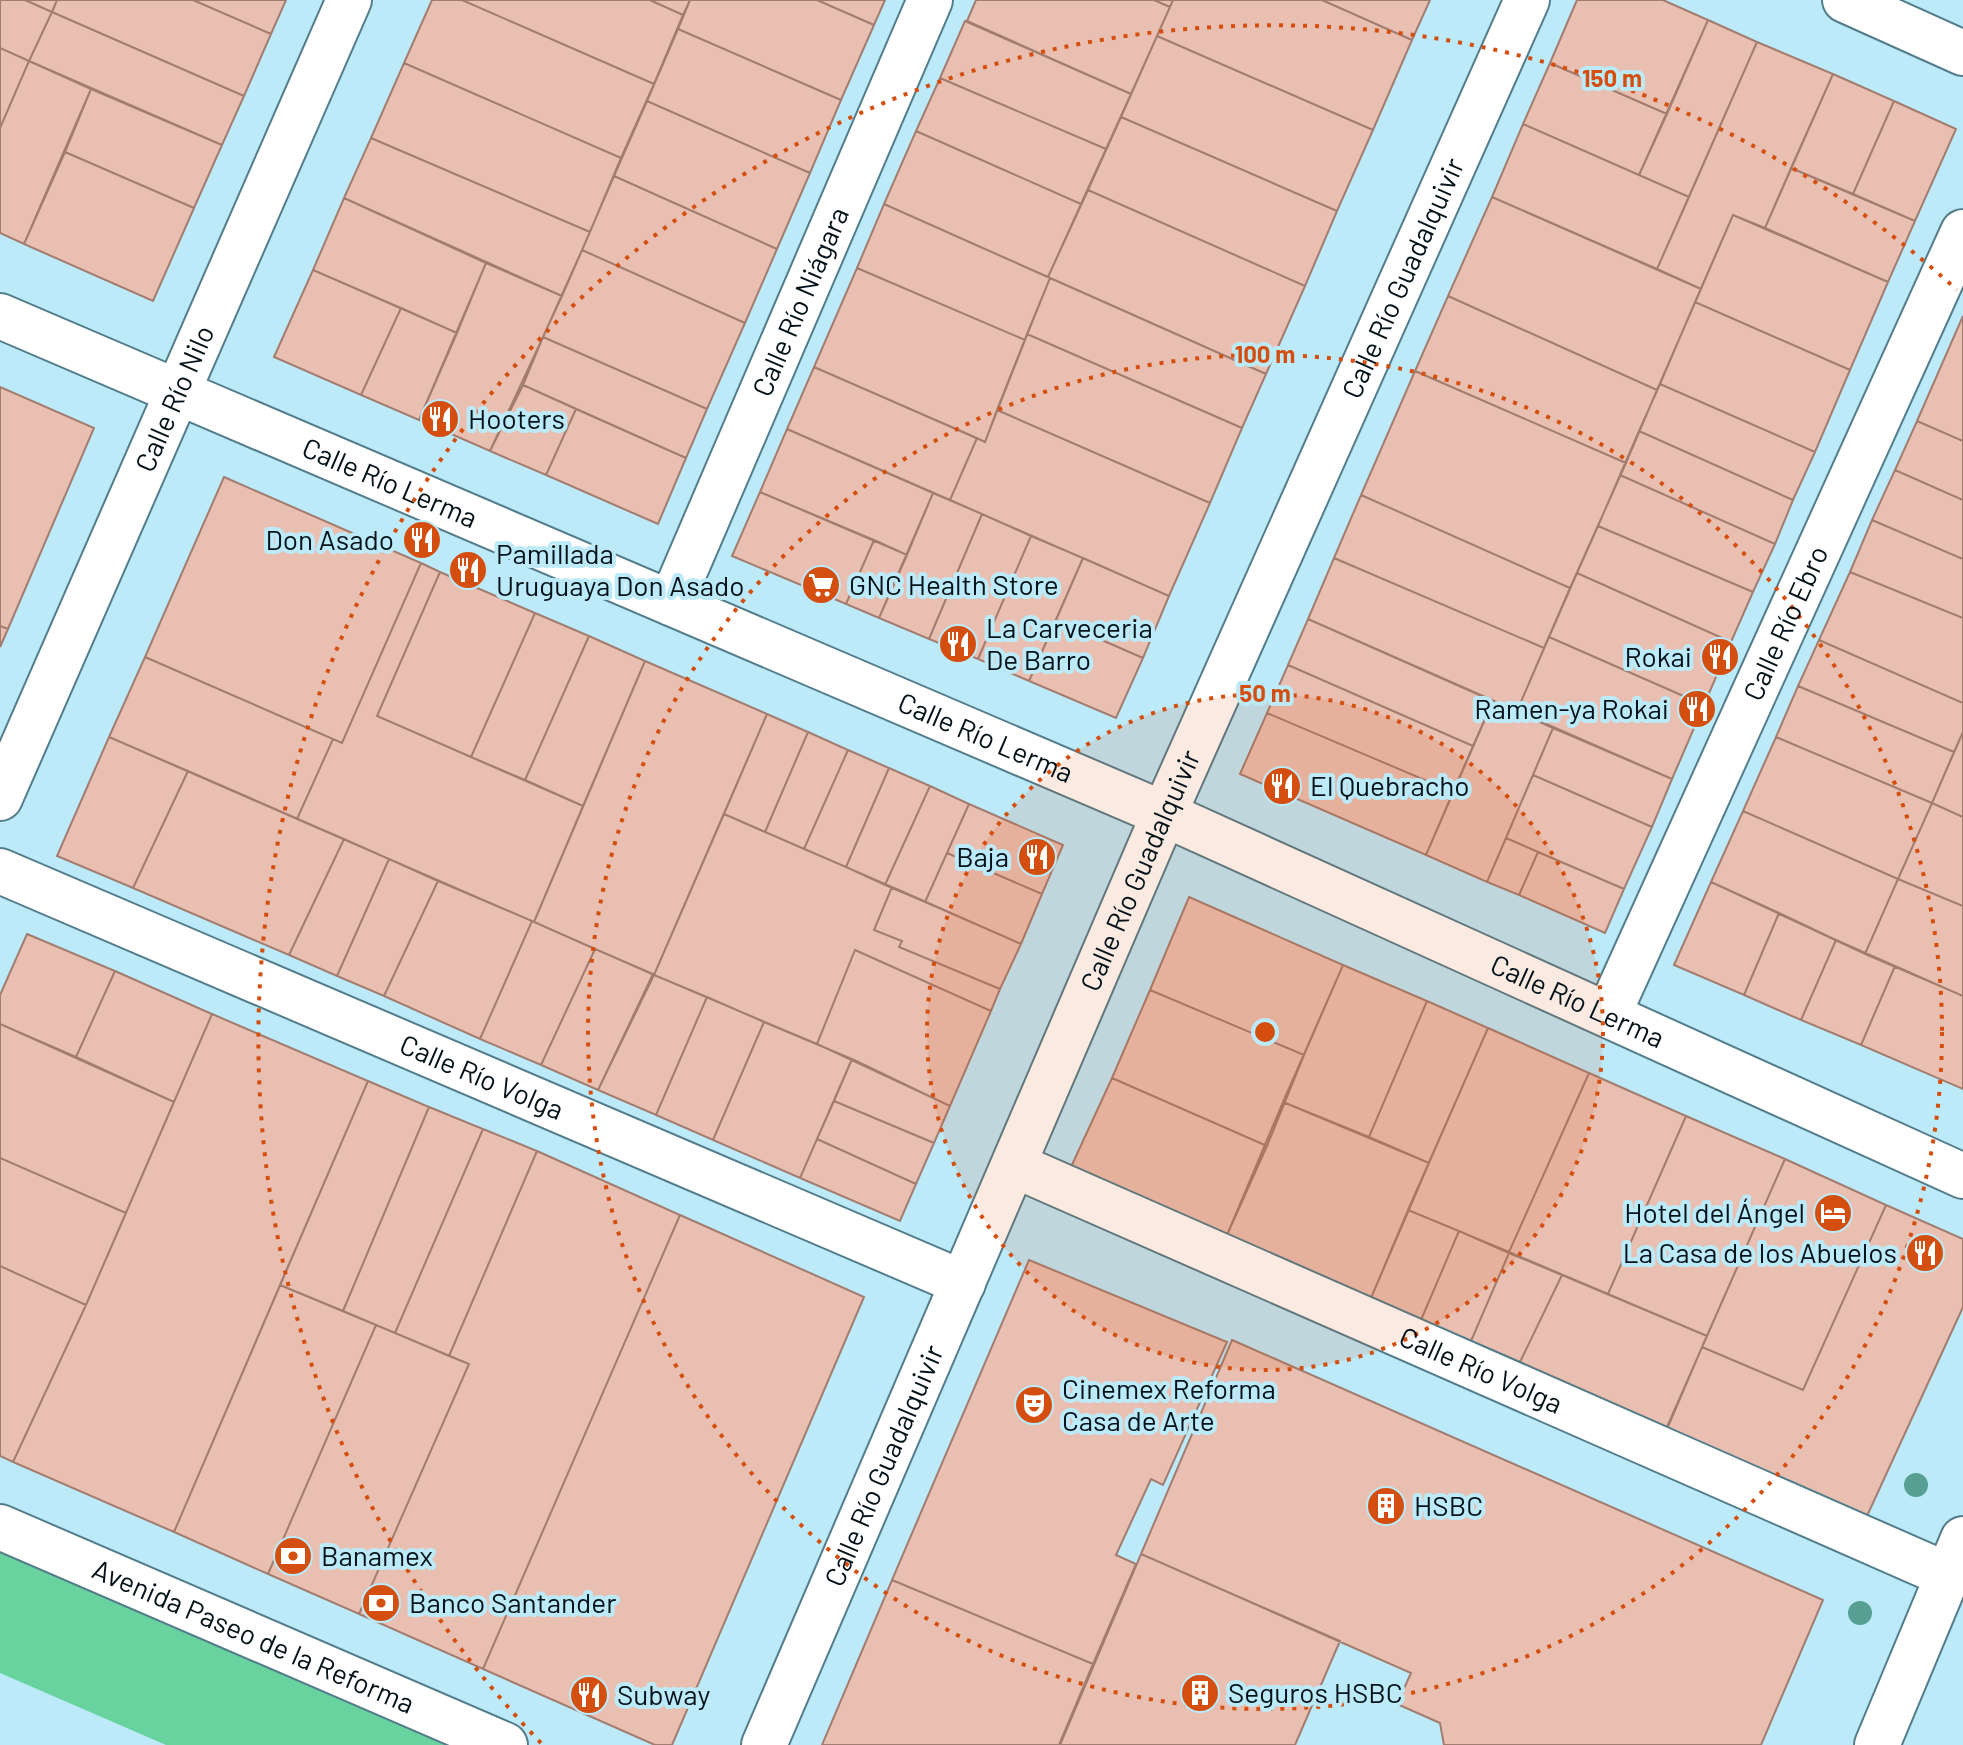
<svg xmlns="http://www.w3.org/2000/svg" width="1963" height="1745" font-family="Barlow,sans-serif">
  <rect width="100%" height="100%" fill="#bceaf9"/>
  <path fill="#68d39f" d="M0,1551L448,1745H166L0,1673Z"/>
  <path fill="#e8bfb0" stroke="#a27c6f" stroke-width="2" d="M0,0H25L52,12L29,61L0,48Z
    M25,0H57L52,12Z
    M57,0H193L271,34L244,96L52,12Z
    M193,0H286L271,34Z
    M432,0H462L654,84L621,158L404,63Z
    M462,0H650L683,15L654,84Z
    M650,0H690L683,15Z
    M690,0H817L874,25L841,100L678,29Z
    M817,0H885L874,25Z
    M976,0H1154L1170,7L1131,94L967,21Z
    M1154,0H1173L1170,7Z
    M1173,0H1322L1412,40L1373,130L1157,36Z
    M1322,0H1430L1412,40Z
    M1577,0H1663L1708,20L1667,114L1550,63Z
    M52,12L244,96L222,145L29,61Z
    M1708,20L1757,42L1689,197L1639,175Z
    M965,21L1131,94L1106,149L940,78Z
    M678,29L841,100L810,173L647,101Z
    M1157,36L1373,130L1337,211L1121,117Z
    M1757,42L1833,74L1765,228L1733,215L1701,289L1657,269Z
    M0,48L29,61L0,128Z
    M29,61L91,89L24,244L0,233V128Z
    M404,63L621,158L590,232L371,138Z
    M1550,63L1667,114L1639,175L1523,124Z
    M1833,74L1894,101L1853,194L1791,168Z
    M940,78L1106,149L1081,204L916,131Z
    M91,89L222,145L194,208L65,152Z
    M647,101L810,173L777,249L614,176Z
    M1894,101L1956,129L1915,221L1853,194Z
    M1121,117L1337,211L1305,286L1088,190Z
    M1523,124L1689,197L1657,269L1492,197Z
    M916,131L1081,204L1048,277L884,204Z
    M371,138L590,232L562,296L344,198Z
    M65,152L194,208L153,301L24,244Z
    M1791,168L1915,221L1888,282L1765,228Z
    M614,176L777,249L745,323L582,250Z
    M1088,190L1305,286L1266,374L1048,277Z
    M1492,197L1701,289L1657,390L1448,296Z
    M344,198L486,263L457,333L313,270Z
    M884,204L1050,278L1025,340L857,268Z
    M1733,215L1888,282L1850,370L1695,302Z
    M582,250L745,323L707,409L543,337Z
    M486,263L562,296L490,451L419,420Z
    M857,268L1025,340L985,442L814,367Z
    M313,270L401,308L361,395L274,357Z
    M1050,278L1266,374L1242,428L1027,334Z
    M1448,296L1657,390L1626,463L1415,371Z
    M1695,302L1850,370L1815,452L1660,384Z
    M401,308L457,333L419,420L361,395Z
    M1963,316V441L1917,421Z
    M1027,334L1242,428L1210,503L997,410Z
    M543,337L707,409L686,458L523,385Z
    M814,367L977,438L950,500L787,429Z
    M1415,371L1626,463L1570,588L1361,495Z
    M1660,384L1815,452L1793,500L1639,431Z
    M523,385L576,409L546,475L490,451Z
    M0,387L94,428L8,629L0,626Z
    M576,409L686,458L658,524L546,475Z
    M997,410L1210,503L1169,596L950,500L977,438L985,442Z
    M1917,421L1963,441V500L1895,470Z
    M787,429L933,493L907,555L760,492Z
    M1639,431L1793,500L1775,544L1620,475Z
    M1895,470L1963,500V559L1872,520Z
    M1620,475L1775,544L1753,592L1598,526Z
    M224,477L421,563L342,743L145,657Z
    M760,492L874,540L846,604L732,556Z
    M933,493L982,514L929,639L879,618Z
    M1361,495L1570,588L1544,648L1334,558Z
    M982,514L1031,536L978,659L929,639Z
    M1872,520L1963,559V618L1850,572Z
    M1598,526L1753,592L1731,642L1577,573Z
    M1031,536L1083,558L1029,681L978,659Z
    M874,540L907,555L879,618L846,604Z
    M1083,558L1169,596L1143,658L1056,620Z
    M1334,558L1544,648L1517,711L1308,619Z
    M421,563L440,572L377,716L583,806L534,922L297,819L333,739L342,743Z
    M440,572L535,613L471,757L377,716Z
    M1850,572L1963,618V703L1819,640Z
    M1577,573L1731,642L1704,705L1549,637Z
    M535,613L589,636L525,780L471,757Z
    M1308,619L1493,701L1473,746L1288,665Z
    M1056,620L1143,658L1116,718L1029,681Z
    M0,626L8,629L0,647Z
    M589,636L645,661L583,806L525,780Z
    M1549,637L1704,705L1672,779L1517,711Z
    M1819,640L1963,703V732L1954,752L1798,686Z
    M145,657L333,739L297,819L109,737Z
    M645,661L767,714L654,975L534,922Z
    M1288,665L1473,746L1453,792L1267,713Z
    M1798,686L1954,752L1932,803L1776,737Z
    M1493,701L1553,728L1487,882L1426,855Z
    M1267,713L1453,792L1426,855L1240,774Z
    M767,714L808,732L765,832L724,814Z
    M1553,728L1672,779L1652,827L1533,775Z
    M808,732L848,750L804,849L765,832Z
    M1963,732V817L1932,803Z
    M109,737L188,771L133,888L57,856Z
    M1776,737L1932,803L1898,879L1743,811Z
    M848,750L889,768L846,867L804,849Z
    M889,768L930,786L885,885L846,867Z
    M188,771L344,839L289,955L133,888Z
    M1533,775L1652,827L1624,889L1506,838Z
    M930,786L969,804L925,902L885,885Z
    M1932,803L1963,817V906L1898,879Z
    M969,804L1063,845L1042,894L947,853Z
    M1743,811L1898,879L1865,954L1711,882Z
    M724,814L892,887L874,930L902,941L899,947L1000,989L991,1011L855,950L817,1044L654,975Z
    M1506,838L1538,852L1519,895L1487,882Z
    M344,839L389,859L337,976L289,955Z
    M1538,852L1624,889L1605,933L1519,895Z
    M947,853L1042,894L1021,944L925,902Z
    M389,859L438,881L384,996L337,976Z
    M1898,879L1963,906V996L1865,954Z
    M438,881L532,921L480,1039L384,996Z
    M1711,882L1779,913L1744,995L1674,965Z
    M892,887L1021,944L1000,989L899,947L902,941L874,930Z
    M1189,897L1343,965L1304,1055L1150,990Z
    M1779,913L1836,940L1801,1020L1744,995Z
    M532,921L595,949L541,1065L480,1039Z
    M27,934L115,971L76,1057L0,1024V995Z
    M1836,940L1895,966L1861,1045L1801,1020Z
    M595,949L653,974L598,1090L541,1065Z
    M855,950L991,1011L950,1106L817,1044Z
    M1343,965L1427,1001L1369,1137L1283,1102Z
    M1895,966L1963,996V1089L1861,1045Z
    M115,971L212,1014L174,1102L76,1057Z
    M654,975L707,997L656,1115L598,1090Z
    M1150,990L1304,1055L1267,1146L1112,1078Z
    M707,997L764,1022L713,1140L656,1115Z
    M1427,1001L1488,1028L1429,1163L1369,1137Z
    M212,1014L368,1081L174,1532L13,1462L86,1305Z
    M764,1022L852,1059L800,1178L713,1140Z
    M0,1024L174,1102L126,1213L0,1158Z
    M1488,1028L1589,1073L1509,1252L1408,1210Z
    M852,1059L950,1106L934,1143L834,1101Z
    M1589,1073L1686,1116L1608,1294L1509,1252Z
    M1112,1078L1267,1146L1227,1235L1071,1167Z
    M368,1081L429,1107L343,1311L280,1285Z
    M834,1101L934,1143L916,1184L817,1139Z
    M1283,1102L1429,1163L1371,1298L1227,1235Z
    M429,1107L483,1129L395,1333L343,1311Z
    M1686,1116L1785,1159L1707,1336L1608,1294Z
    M483,1129L537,1151L449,1356L395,1333Z
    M817,1139L916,1184L900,1221L800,1178Z
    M537,1151L680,1215L483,1669L359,1614L469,1364L449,1356Z
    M0,1158L126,1213L86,1305L0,1266Z
    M1785,1159L1886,1205L1803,1390L1702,1347Z
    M1886,1205L1963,1239V1307L1867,1516L1667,1429L1702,1347L1803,1390Z
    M1408,1210L1459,1231L1421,1320L1371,1298Z
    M680,1215L864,1297L672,1745H655L483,1669Z
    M1459,1231L1509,1253L1471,1341L1421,1320Z
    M1509,1253L1562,1275L1520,1362L1471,1341Z
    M1029,1260L1227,1342L1163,1485L1151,1479L1116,1555L1136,1564L1093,1664L892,1580Z
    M0,1266L86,1305L13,1462L0,1456Z
    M1562,1275L1707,1336L1667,1427L1520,1362Z
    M280,1285L376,1325L268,1574L174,1532Z
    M376,1325L469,1364L359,1614L268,1574Z
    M1232,1340L1823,1600L1761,1745H1444L1440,1723L1397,1704L1411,1673L1141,1554Z
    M1141,1554L1340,1641L1295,1745H1060Z
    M892,1580L1093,1664L1059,1745H822Z"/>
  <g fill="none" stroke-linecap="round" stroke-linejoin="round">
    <g stroke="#537d8b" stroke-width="48">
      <g id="street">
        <path d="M1845,0L1963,53"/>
        <path id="s1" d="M0,316L1164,814L1963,1176"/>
        <path id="s2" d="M671,603L930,0"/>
        <path id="s3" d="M0,798L349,0"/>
        <path id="s4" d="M0,871L963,1283"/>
        <path id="s5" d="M1609,1013L1963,232"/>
        <path id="s6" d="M1014,1165L1947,1575"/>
        <path id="s7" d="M764,1745L1164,814L1527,0"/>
      </g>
    </g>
    <g stroke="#537d8b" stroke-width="48">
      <g id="secondary">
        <path id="s8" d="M0,1527L505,1745"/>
      </g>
    </g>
    <g stroke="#537d8b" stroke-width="48">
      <path id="primary" d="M1877,1745L1963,1539"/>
    </g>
    <use href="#street" stroke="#fff" stroke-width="44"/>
    <use href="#secondary" stroke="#fff" stroke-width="44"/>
    <use href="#primary" stroke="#fff" stroke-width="44"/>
  </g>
  <g fill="#579f93">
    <circle cx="1916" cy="1485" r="12"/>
    <circle cx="1860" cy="1613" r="12"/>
  </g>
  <circle cx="1265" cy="1032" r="338" fill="#d44f0f" fill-opacity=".12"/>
  <g fill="none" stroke="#d44f0f" stroke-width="4" stroke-dasharray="4 8">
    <circle cx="1265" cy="1032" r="338"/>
    <circle cx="1265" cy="1032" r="677"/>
    <path d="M541 1743A1015 1015 0 0 1 1957 290"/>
  </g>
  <defs>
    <g id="restaurant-disc" transform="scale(2)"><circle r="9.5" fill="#d44f0f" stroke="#bceaf9"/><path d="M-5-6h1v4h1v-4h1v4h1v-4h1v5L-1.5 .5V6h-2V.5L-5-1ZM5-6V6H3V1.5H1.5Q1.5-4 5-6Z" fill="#fff"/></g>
    <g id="supermarket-disc" transform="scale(2)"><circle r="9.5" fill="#d44f0f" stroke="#bceaf9"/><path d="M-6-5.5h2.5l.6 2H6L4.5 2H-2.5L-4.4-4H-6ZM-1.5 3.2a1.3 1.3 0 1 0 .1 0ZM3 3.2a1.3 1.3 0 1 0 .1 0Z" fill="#fff"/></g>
    <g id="hotel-disc" transform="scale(2)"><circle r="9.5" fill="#d44f0f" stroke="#bceaf9"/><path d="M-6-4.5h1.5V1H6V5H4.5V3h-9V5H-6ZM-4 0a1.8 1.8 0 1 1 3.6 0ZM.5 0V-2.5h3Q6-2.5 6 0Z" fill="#fff"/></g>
    <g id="theatre-disc" transform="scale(2)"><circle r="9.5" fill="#d44f0f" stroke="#bceaf9"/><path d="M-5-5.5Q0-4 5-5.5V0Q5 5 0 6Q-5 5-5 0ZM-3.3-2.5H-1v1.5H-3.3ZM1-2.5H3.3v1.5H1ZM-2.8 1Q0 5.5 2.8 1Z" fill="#fff"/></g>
    <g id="building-disc" transform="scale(2)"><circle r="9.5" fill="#d44f0f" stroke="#bceaf9"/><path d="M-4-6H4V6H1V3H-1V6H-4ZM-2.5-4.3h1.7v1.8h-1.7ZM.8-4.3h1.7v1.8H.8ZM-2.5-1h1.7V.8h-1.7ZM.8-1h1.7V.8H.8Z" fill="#fff"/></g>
    <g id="bank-disc" transform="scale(2)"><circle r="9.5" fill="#d44f0f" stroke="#bceaf9"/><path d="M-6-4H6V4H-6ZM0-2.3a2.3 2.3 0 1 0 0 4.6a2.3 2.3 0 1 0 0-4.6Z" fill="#fff"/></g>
  </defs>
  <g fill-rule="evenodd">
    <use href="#restaurant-disc" x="440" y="419"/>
    <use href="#restaurant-disc" x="422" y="540"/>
    <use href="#restaurant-disc" x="468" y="570"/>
    <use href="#supermarket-disc" x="821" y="585"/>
    <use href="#restaurant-disc" x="958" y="644"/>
    <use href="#restaurant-disc" x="1720" y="657"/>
    <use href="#restaurant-disc" x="1697" y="709"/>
    <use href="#restaurant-disc" x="1282" y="786"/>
    <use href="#restaurant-disc" x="1037" y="857"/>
    <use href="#hotel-disc" x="1833" y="1213"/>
    <use href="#restaurant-disc" x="1925" y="1253"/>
    <use href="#theatre-disc" x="1034" y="1405"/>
    <use href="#building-disc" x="1386" y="1506"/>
    <use href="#bank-disc" x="293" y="1556"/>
    <use href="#bank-disc" x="381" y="1603"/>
    <use href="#building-disc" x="1200" y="1693"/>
    <use href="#restaurant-disc" x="589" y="1695"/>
  </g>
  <g text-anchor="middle" stroke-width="8" stroke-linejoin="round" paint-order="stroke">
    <g font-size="28" fill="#031218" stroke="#bceaf9">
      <text dy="10" stroke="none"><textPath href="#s7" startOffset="1600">Calle Río Guadalquivir</textPath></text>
      <text dy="10" stroke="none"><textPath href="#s2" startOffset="328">Calle Río Niágara</textPath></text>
      <text dy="10" stroke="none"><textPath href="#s3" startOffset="436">Calle Río Nilo</textPath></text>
      <text dy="10" stroke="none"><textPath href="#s1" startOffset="424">Calle Río Lerma</textPath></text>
      <text dy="10" stroke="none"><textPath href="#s5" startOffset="428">Calle Río Ebro</textPath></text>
      <text dy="10" stroke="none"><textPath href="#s1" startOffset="1072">Calle Río Lerma</textPath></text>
      <text dy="10" stroke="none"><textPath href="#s7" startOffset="952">Calle Río Guadalquivir</textPath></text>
      <text dy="10" stroke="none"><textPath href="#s1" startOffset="1720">Calle Río Lerma</textPath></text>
      <text dy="10" stroke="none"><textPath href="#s4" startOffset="524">Calle Río Volga</textPath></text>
      <text dy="10" stroke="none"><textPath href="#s6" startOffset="510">Calle Río Volga</textPath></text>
      <text dy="10" stroke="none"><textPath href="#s7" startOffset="304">Calle Río Guadalquivir</textPath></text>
      <text dy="10" stroke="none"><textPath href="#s8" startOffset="276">Avenida Paseo de la Reforma</textPath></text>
    </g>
    <g font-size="28" fill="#031218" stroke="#bceaf9" text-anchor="start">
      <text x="468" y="429">Hooters</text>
      <text x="394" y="550" text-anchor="end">Don Asado</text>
      <text x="496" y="564">Pamillada<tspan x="496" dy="32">Uruguaya Don Asado</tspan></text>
      <text x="849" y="595">GNC Health Store</text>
      <text x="986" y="638">La Carveceria<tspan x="986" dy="32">De Barro</tspan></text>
      <text x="1692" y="667" text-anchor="end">Rokai</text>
      <text x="1669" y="719" text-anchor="end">Ramen-ya Rokai</text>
      <text x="1310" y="796">El Quebracho</text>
      <text x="1009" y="867" text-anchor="end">Baja</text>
      <text x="1805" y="1223" text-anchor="end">Hotel del Ángel</text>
      <text x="1897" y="1263" text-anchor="end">La Casa de los Abuelos</text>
      <text x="1062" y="1399">Cinemex Reforma<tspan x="1062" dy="32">Casa de Arte</tspan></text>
      <text x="1414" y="1516">HSBC</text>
      <text x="321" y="1566">Banamex</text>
      <text x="409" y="1613">Banco Santander</text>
      <text x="1228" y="1703">Seguros HSBC</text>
      <text x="617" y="1705">Subway</text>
    </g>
  </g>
  <circle cx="1265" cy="1032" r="12" fill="#d44f0f" stroke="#bceaf9" stroke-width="4"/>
  <g font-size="24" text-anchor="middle" font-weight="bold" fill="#d44f0f" stroke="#bceaf9" stroke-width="8" stroke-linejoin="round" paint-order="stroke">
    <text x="1612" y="87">150 m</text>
    <text x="1265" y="363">100 m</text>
    <text x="1265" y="702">50 m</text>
  </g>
</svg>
